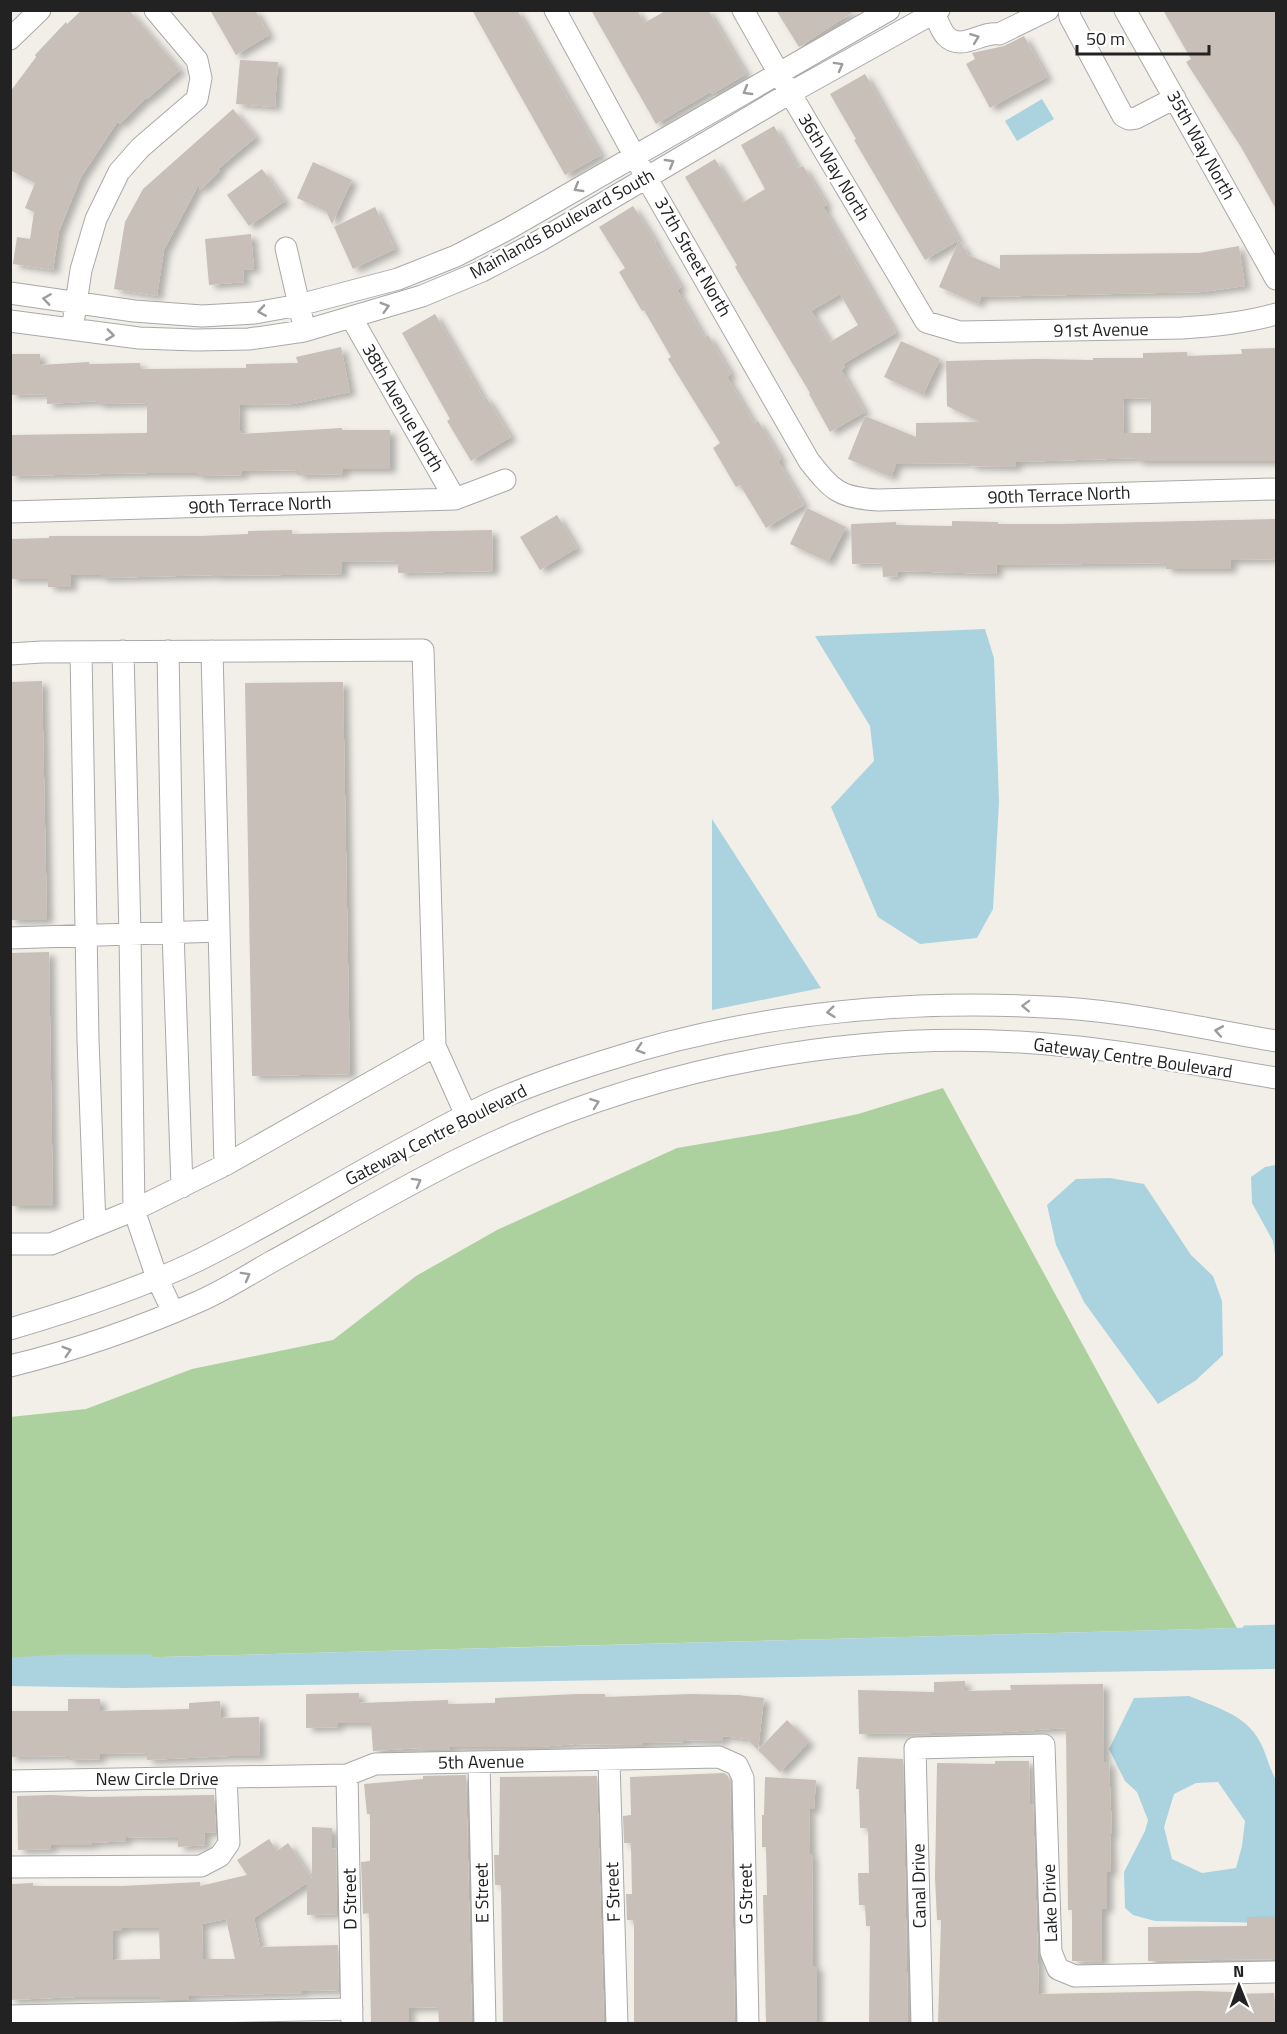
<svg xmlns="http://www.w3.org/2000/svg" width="1287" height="2034" font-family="'Titillium Web',sans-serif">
  <defs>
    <filter id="shadow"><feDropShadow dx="6" dy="4" stdDeviation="3" flood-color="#0004"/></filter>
  </defs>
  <rect width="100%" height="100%" fill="#f2efe9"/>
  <path fill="#add19e" d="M943,1088L1237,1628L11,1661L10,1417L86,1409L192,1369L333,1340L416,1276L497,1230L677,1148L777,1131L858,1114Z"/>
  <path fill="#aad3df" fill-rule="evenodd" d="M1042,99L1054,119L1017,141L1005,121Z
    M985,629L994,658L999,802L993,909L977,938L920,944L878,917L831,807L874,761L870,726L815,636Z
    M712,819L821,988L712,1010Z
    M1276,1165V1261L1273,1241L1252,1203L1251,1177L1265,1167Z
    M1110,1178L1144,1184L1191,1255L1213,1276L1222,1301L1223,1355L1195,1381L1158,1404L1084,1302L1056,1245L1047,1205L1076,1179Z
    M1276,1627V1669L124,1688L10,1686L11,1661Z
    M1189,1696C1213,1706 1243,1714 1257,1737C1266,1750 1268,1766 1276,1780V1923L1155,1921L1133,1915L1125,1908L1124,1872L1145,1831L1148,1820L1137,1792L1125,1781L1109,1749L1134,1698ZM1218,1782L1245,1821L1242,1846L1236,1868L1202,1873L1172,1859L1164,1827L1174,1794L1196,1783Z"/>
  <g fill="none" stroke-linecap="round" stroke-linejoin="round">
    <path stroke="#aad3df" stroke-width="5" d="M1245,1628L1276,1627
      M10,1660L64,1657H150"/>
  </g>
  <path fill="#c7bfb8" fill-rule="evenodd" filter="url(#shadow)" d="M82,10H129L180,70L147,99L146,98L120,124L118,121L81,177L59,231L53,270L13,264L17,237L30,239L34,212L25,208L35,183L10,170V92L36,57L35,55L66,22L67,24Z
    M210,10H255L269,35L236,55Z
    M472,10H517L601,155L565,175Z
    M591,10H637L644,23L667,10H708L746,74L712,94L710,92L656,124Z
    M776,10H856L799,47Z
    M1163,10H1276V209L1241,147L1186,62L1191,59Z
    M1024,36L1047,77L990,108L966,64L975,59L972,53L1004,46Z
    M240,60L278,62L275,107L236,104Z
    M865,74L959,240L925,260L854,140L856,139L830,94Z
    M233,109L256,137L218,169L220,171L200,190L199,184L164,250L157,296L114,289L125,222L143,189Z
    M774,126L798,168L803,166L827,205L823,207L896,333L843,364L845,367L841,370L865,412L830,432L809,394L810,393L735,267L737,265L685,177L715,159L742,203L765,189L741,145ZM840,294L858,325L830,342L811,311Z
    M313,162L352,180L332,224L326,211L297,198Z
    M262,169L285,201L249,226L227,195Z
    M633,206L656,242L655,243L681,287L677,290L704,337L708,335L731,374L727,377L754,423L758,421L781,459L778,461L804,505L766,528L740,485L736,487L713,448L720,443L668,359L671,357L644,310L642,311L619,272L625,268L599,227Z
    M375,207L395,249L353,269L334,227Z
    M251,234L254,269L243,270L244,282L209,285L205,239Z
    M959,240L968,255L1000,269V255L1199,253L1239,246L1245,286L1202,292L981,297L978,304L939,287Z
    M435,314L484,399L486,397L511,437L471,461L447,421L450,419L402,333Z
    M901,341L940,359L923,395L884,377Z
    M341,347L350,392L293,404L239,405L240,431L241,434L342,428V430H390V469H343V474L297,475V470L242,471V475L197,476V473H148L10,476V435L147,433V403L97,404V401L47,404V394L10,395V354H40V365L89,362V364L140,363L141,369L246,368V364L298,363L296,357Z
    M1276,348V461H1137V458L1016,462V467L970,466V463L896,464L891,477L848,459L865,416L916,437V423L980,422L947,406L946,361L1038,359L1093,360V358H1143V353L1187,352V356L1242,354L1241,349ZM1151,398V433H1124L1123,399Z
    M807,508L846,527L828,562L790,544Z
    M557,515L577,548L540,570L520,537Z
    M1276,519V559L1231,560V569H1166V563L997,565L996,574L897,571L898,576L883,577L882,563L852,564L851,524L896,522V525L952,526V521L998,522V524H1059Z
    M292,530V534L492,530L493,571L398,573V561L342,562V574L215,576V575L101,578V575H71V587H48V579H10V539L49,538V536H200L248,534V531Z
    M42,681L47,920H10V682Z
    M343,682L350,1074L252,1076L245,683Z
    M49,952L53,1206H10V953Z
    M965,1681V1691L1011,1690L1010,1685L1103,1684L1104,1762H1109L1112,1834H1110L1111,1872H1107V1909H1102V1962L1072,1961V1910H1068L1066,1728L1004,1732L859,1734L858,1690L934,1692V1682Z
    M359,1693V1703L448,1700V1704L495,1703V1698L577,1694H605V1697L690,1694L738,1695L764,1698L758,1750L747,1739L723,1736V1741L684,1740V1742L643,1743V1745L575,1744L537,1747H450V1750H420L419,1748L373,1751L371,1723H338V1727L306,1728V1694Z
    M68,1699H100V1711L189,1709V1703L220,1701L221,1718L259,1717L260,1756H229L147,1760V1753L100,1754V1759L69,1760V1756L10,1757V1711H68Z
    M787,1720L809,1742L780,1772L758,1750Z
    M858,1757L903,1759L908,2024H869L870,1926H866L865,1905H859L858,1873H869L868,1828H860L859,1789H856Z
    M995,1761H1029L1030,1804H1033L1039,1994L1197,1991L1235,1992V1994L1274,1993L1275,2024H938L941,1920H937L935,1878L937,1763L995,1764Z
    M724,1773L727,1775L730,1781L735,2024H634V1926L633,1920H627L626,1894H632L631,1845L630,1843H624L623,1816L631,1815L630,1777Z
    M466,1775L472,2024H439L438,2007L409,2008V2024H371L369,1913L363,1914L361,1862L370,1861V1814H367L364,1784L423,1779V1776Z
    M597,1776L604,2024H503L501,1885H495L494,1855H499L500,1777Z
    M765,1777L816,1780L814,1809H809L810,1854H812L813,1966H817V2024H766L763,1895H767L766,1847H762V1815H764Z
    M51,1795L91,1797L214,1795L216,1832L204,1833L205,1845L178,1847V1838L126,1837V1841L92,1843V1845H51V1849L18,1850L17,1796Z
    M312,1827L332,1828V1848L336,1849L337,1914L307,1915V1883L254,1918L260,1947L338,1945L339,1990L302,1991V1993L189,1996V2000H160V1997H75L10,2000L11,1884L33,1883V1886H122L200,1882V1886L247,1875L237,1860L269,1839L277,1851L288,1843L312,1879ZM226,1919L235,1959H203L202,1924ZM122,1928H159L160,1959L113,1960V1931H122Z
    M1247,1917H1276V1959L1148,1961V1927L1247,1926Z"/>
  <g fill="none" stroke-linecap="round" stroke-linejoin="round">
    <g stroke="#a9a9a9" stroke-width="23">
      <path id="minor" d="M555,10L646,177L809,461C832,490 839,498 878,500L1276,489
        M743,10L790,93L926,322L960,332L1182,328C1214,326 1245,323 1276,314
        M933,10C937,18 940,30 946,36C961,52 981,31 999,34L1048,10
        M1069,10L1070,17L1123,116L1129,119L1136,118L1175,98
        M1125,10L1276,279
        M10,39L40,10
        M286,248L302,318
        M10,293L134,311L202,316L255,313L299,305L398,279L456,256L508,229L889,10
        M74,317L81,270L96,219L119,172L140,148L197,99L201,78L197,60L155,10
        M351,317L455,499
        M10,321L139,338L196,340L249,339L304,331L422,296L482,271L541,240L790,93L939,10
        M10,512L455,499L505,480
        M123,651L130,934L219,931
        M168,651L173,932L182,1187
        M212,651L225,1165
        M81,652L88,1040L95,1226
        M10,654L42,652L423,650L435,1046L225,1165L134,1210L51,1244H10
        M10,938L130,934L134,1210L157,1278L173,1312
        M435,1046L466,1115
        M10,1329C75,1310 139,1289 199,1260C297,1211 390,1151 488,1104C525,1087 563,1074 601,1062C751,1013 908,998 1065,1008C1136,1013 1206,1029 1276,1041
        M10,1366C76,1350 139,1328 200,1301C225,1290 248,1275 271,1262C333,1228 395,1191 459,1159C648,1065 867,1023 1078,1047C1144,1054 1210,1067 1276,1078
        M609,1761L617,2024
        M479,1762L485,2024
        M347,1775L352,2024
        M10,1781L347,1775L375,1764L719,1757L737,1765L743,1778L748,2024
        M10,1867L201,1866L220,1856L229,1843L226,1777
        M10,2016L352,2009
        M922,2024L915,1748L1044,1745L1051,1952L1058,1969L1075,1976L1276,1972"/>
    </g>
    <use href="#minor" stroke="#fff" stroke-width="21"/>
  </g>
  <defs><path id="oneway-chevron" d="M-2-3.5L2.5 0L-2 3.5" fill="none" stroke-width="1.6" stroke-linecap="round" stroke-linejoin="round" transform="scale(1.5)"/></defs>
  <g stroke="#9c9c9c">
    <use href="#oneway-chevron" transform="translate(975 38) rotate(-21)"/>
    <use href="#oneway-chevron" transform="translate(839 66) rotate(-29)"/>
    <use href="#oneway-chevron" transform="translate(747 91) rotate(150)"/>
    <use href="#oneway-chevron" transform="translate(670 163) rotate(-30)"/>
    <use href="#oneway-chevron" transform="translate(578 188) rotate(150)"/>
    <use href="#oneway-chevron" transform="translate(47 299) rotate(-172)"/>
    <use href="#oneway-chevron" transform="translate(385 307) rotate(-16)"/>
    <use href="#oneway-chevron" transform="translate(262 311) rotate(171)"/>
    <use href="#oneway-chevron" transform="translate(110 335) rotate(7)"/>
    <use href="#oneway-chevron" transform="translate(1026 1006) rotate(-178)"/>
    <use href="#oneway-chevron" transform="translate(831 1012) rotate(174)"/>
    <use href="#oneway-chevron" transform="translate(1219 1031) rotate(-170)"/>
    <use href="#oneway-chevron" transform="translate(640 1049) rotate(163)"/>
    <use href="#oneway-chevron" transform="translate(595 1103) rotate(-20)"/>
    <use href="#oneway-chevron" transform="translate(417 1182) rotate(-29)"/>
    <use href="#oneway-chevron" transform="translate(246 1276) rotate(-29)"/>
    <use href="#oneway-chevron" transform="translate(67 1351) rotate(-17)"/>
  </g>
  <g text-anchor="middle" stroke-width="4.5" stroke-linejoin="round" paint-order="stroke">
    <g font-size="18" fill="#222" stroke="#fff">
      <text transform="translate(1201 145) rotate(61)" y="6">35th Way North</text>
      <text transform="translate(834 167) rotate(59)" y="6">36th Way North</text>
      <text transform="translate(562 224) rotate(-29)" y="6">Mainlands Boulevard South</text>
      <text transform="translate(693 257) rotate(60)" y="6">37th Street North</text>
      <text transform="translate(1101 330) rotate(-1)" y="6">91st Avenue</text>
      <text transform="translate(403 408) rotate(60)" y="6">38th Avenue North</text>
      <text transform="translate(1059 495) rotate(-2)" y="6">90th Terrace North</text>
      <text transform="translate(260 505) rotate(-2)" y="6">90th Terrace North</text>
      <text transform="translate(1133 1058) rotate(8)" y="6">Gateway Centre Boulevard</text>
      <text transform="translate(436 1135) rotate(-27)" y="6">Gateway Centre Boulevard</text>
      <text transform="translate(481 1762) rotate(-1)" y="6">5th Avenue</text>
      <text x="157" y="1785">New Circle Drive</text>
      <text transform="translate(919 1886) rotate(-91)" y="6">Canal Drive</text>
      <text transform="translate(613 1892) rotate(-92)" y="6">F Street</text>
      <text transform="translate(482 1893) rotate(-91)" y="6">E Street</text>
      <text transform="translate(746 1894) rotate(-91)" y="6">G Street</text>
      <text transform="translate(350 1899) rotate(-91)" y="6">D Street</text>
      <text transform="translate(1050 1903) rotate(-92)" y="6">Lake Drive</text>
    </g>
  </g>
  <rect width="1287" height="2034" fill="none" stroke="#222222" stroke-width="24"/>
  <g transform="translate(1239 1986) rotate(359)" stroke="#ffffff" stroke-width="4.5" paint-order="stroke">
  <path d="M0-4.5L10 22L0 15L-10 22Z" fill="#222222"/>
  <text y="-9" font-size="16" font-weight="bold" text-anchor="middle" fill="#222222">N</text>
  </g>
  <path d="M1077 45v9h132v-9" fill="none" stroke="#222222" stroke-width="3"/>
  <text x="1086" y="45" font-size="18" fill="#222222" stroke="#ffffff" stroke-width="4.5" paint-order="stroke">50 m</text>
</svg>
